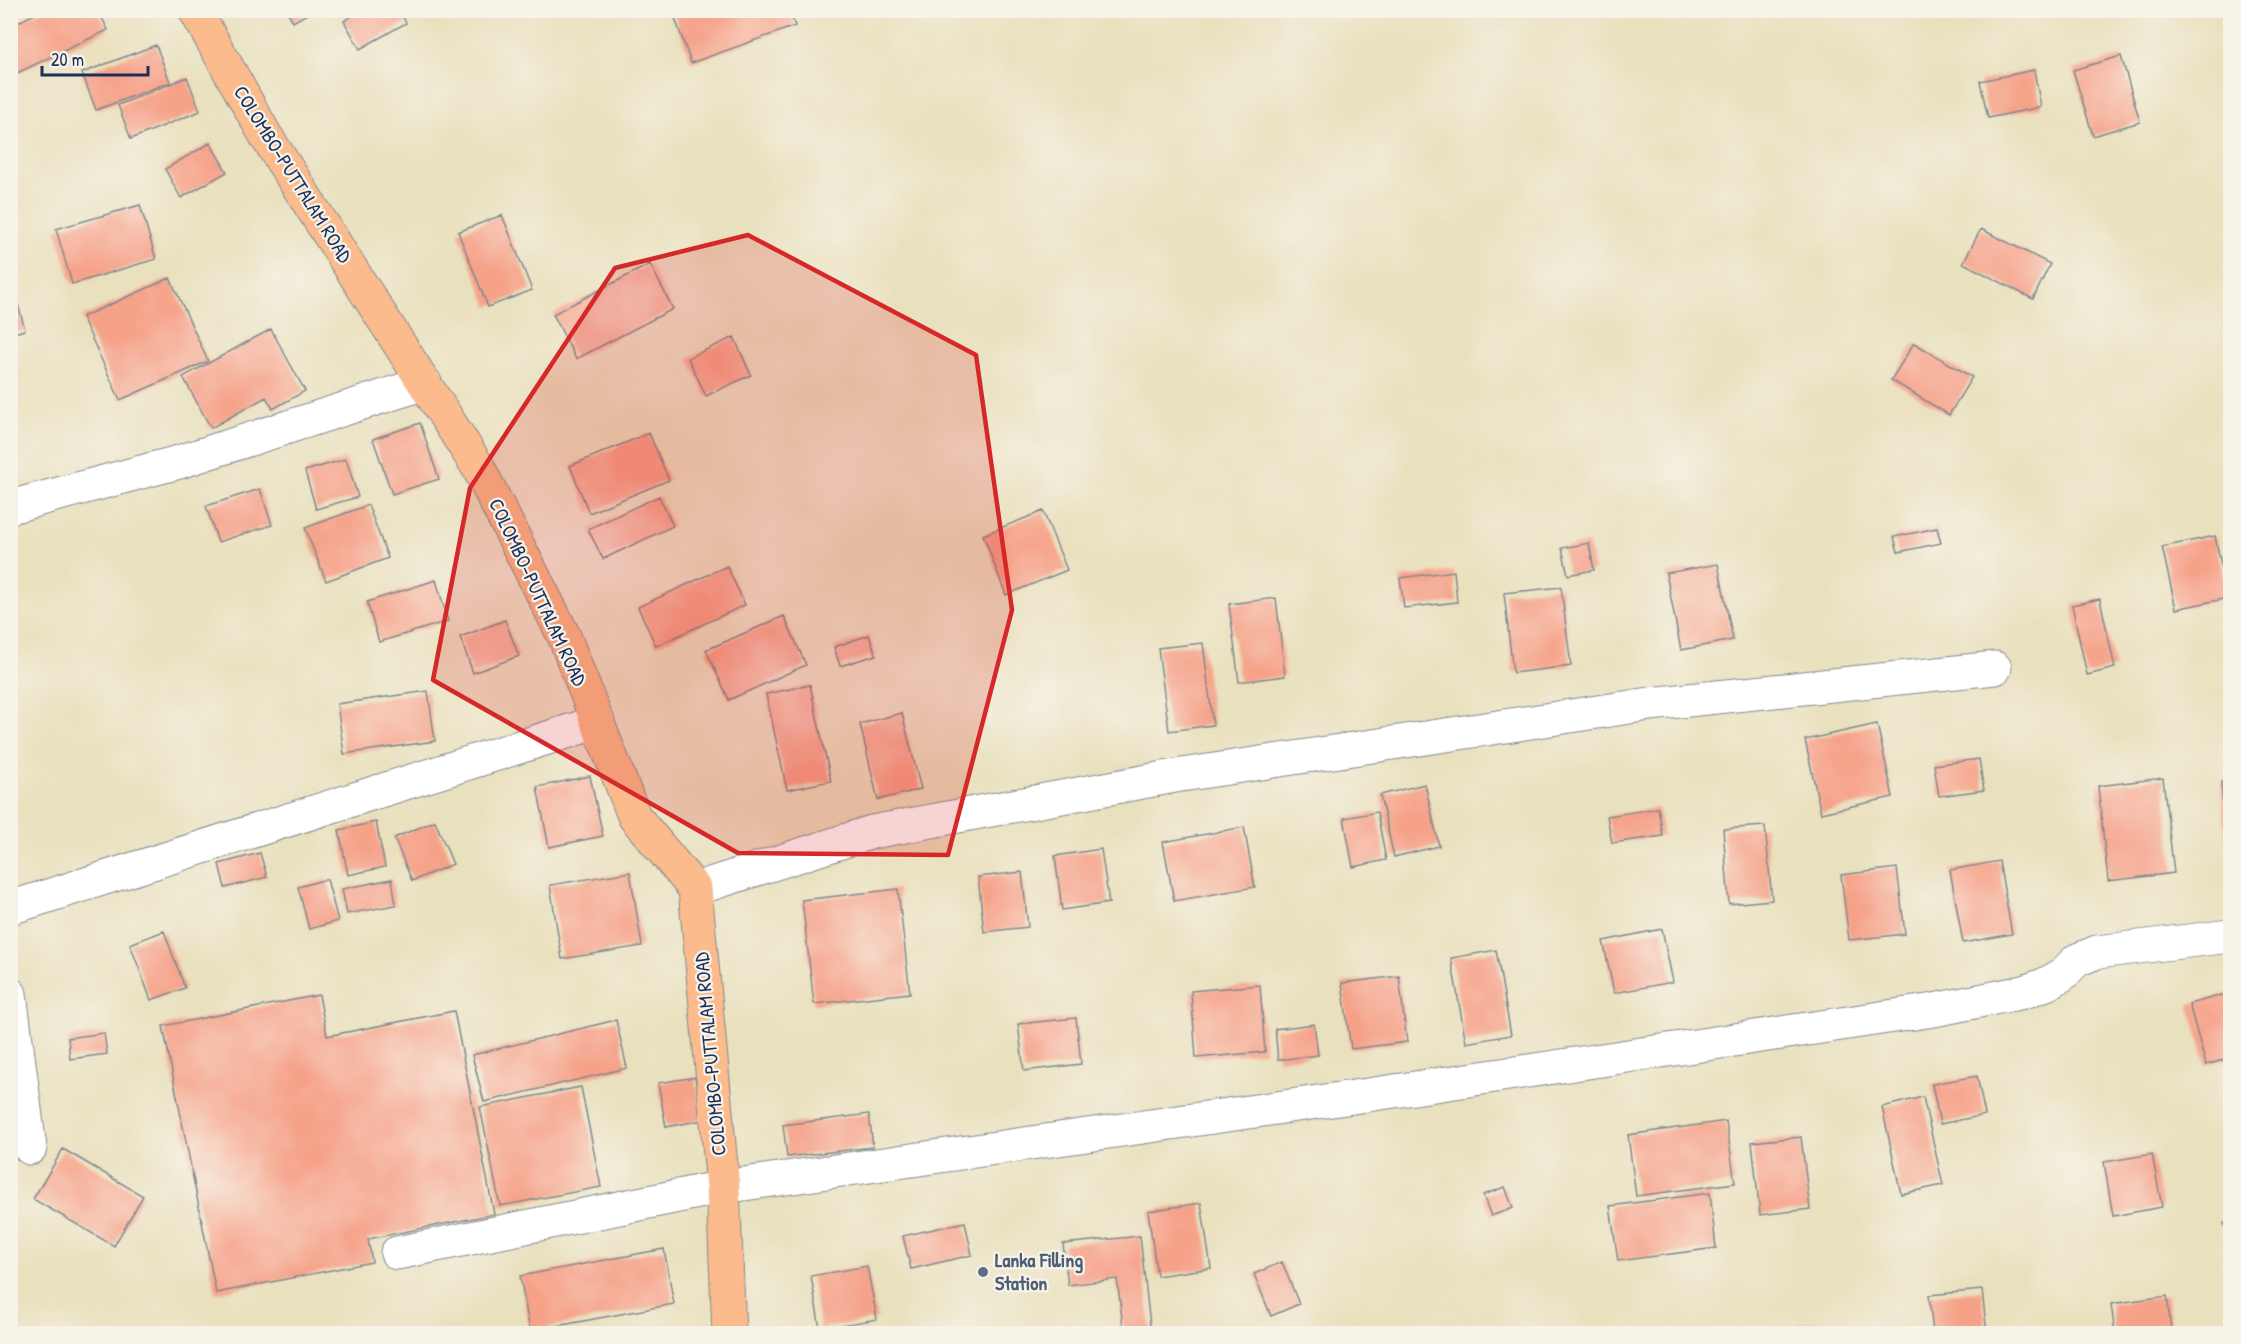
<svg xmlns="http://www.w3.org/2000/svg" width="2241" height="1344" font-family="'Patrick Hand',sans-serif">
  <rect width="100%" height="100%" fill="#f7f3e8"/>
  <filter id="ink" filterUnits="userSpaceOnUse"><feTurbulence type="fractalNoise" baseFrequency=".0167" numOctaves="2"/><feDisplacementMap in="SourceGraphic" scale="12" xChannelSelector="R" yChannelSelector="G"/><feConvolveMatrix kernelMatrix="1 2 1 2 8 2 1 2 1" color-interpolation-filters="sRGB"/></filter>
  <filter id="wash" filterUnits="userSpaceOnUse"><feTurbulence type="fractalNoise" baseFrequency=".008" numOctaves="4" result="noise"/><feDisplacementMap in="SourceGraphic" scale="24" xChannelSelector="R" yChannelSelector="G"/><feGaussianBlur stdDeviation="1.35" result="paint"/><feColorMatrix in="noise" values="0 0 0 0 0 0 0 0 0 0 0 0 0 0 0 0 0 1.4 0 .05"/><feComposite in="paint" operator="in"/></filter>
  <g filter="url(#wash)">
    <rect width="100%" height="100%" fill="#e9e0bd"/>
    <g id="blocks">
      <path fill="#f6a289" d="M43,10H98L108,30L17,73L10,59V26Z
        M287,10H314L293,22Z
        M362,10H399L406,23L360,49L344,21Z
        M672,10H789L795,26L691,63Z
        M156,45L170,82L96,110L82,73Z
        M2121,56L2140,122L2093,136L2073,70Z
        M2034,70L2041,107L1988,118L1980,81Z
        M187,77L200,111L131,139L118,105Z
        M210,143L227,172L181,198L165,169Z
        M140,205L156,259L72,284L56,229Z
        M502,215L532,290L488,307L458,232Z
        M1981,229L2050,264L2033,299L1963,263Z
        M650,264L673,309L576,359L553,314Z
        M10,275L25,330L10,334Z
        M170,278L208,361L120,400L82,317Z
        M271,329L305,391L273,409L266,397L211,428L183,377Z
        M734,337L751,375L706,396L688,358Z
        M1914,343L1972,377L1949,415L1891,380Z
        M420,423L439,479L392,494L373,439Z
        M649,433L669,480L589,513L570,466Z
        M346,459L358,497L316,509L305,471Z
        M260,489L272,525L218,542L206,506Z
        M659,496L673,526L603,559L588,529Z
        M368,505L388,558L326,581L305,528Z
        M1043,511L1067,570L1006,595L983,535Z
        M1937,528L1941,543L1898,552L1894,537Z
        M2215,536L2228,598L2176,609L2162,547Z
        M1589,543L1594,570L1568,575L1562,548Z
        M1718,564L1733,640L1681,650L1666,573Z
        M727,566L745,605L656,646L638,607Z
        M1454,571L1457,602L1404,608L1400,578Z
        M436,580L448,621L379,642L367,602Z
        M1561,587L1571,666L1513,673L1504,593Z
        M1276,598L1285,676L1239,682L1229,604Z
        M2100,599L2115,668L2087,675L2072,605Z
        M784,616L806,665L729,700L706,650Z
        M505,620L519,656L473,673L460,637Z
        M869,635L876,655L840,666L834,647Z
        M1203,643L1213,725L1169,731L1158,648Z
        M810,685L831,781L787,790L766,694Z
        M428,691L435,741L344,754L337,704Z
        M902,713L921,789L878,800L860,724Z
        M1877,724L1893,797L1821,813L1805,740Z
        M1979,759L1984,790L1939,796L1934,765Z
        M590,776L603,836L549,847L537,787Z
        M2163,778L2174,873L2108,881L2098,786Z
        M2221,782H2230V867L2228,868Z
        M1425,784L1439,846L1394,857L1380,795Z
        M1658,808L1663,836L1612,843L1607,816Z
        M1377,812L1386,860L1353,867L1344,818Z
        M435,821L453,864L412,881L394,838Z
        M376,822L385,867L348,875L339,830Z
        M1765,826L1772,900L1729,904L1723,829Z
        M1244,827L1255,887L1174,901L1163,842Z
        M1101,849L1109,903L1062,910L1055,856Z
        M260,853L267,877L225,888L219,864Z
        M1999,861L2012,934L1963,943L1950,870Z
        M1897,868L1905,934L1849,940L1841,875Z
        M630,872L642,946L562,959L550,885Z
        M1022,872L1028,927L984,932L978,877Z
        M327,879L338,921L309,929L298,887Z
        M392,879L396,905L347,914L342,889Z
        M898,889L910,993L814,1004L802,900Z
        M1662,929L1673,982L1614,993L1603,941Z
        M164,931L185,988L151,1000L130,944Z
        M1496,950L1511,1035L1466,1043L1451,958Z
        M1399,976L1407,1042L1351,1049L1342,983Z
        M1260,985L1265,1052L1196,1058L1191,991Z
        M2230,993V1058L2206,1065L2189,1004Z
        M319,995L327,1036L454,1011L494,1214L368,1239L372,1262L216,1293L163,1026Z
        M1076,1018L1081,1064L1024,1071L1018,1024Z
        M616,1020L627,1068L484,1102L472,1055Z
        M1314,1024L1318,1055L1278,1060L1275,1029Z
        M104,1033L107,1054L70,1059L68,1038Z
        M1977,1076L1985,1115L1940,1124L1932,1084Z
        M695,1077L703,1120L666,1127L658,1083Z
        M581,1087L601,1187L500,1206L480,1107Z
        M1923,1097L1943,1185L1901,1194L1882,1107Z
        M869,1114L873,1147L787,1157L783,1125Z
        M1726,1121L1735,1183L1636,1196L1628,1135Z
        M1801,1137L1810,1209L1760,1215L1752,1142Z
        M63,1149L143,1196L114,1246L33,1199Z
        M2152,1154L2162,1207L2113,1216L2104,1162Z
        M1505,1187L1513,1208L1491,1216L1483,1195Z
        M1710,1193L1716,1248L1618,1261L1610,1206Z
        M1201,1203L1211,1268L1157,1276L1148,1211Z
        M965,1222L972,1255L911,1269L903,1236Z
        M2230,1222V1247L2224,1223Z
        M1140,1236L1151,1334H1124L1117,1279L1068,1285L1063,1244Z
        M664,1249L674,1304L530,1331L520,1276Z
        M1282,1262L1299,1304L1271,1316L1254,1274Z
        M867,1266L877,1319L820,1329L811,1276Z
        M1982,1290L1987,1334H1933L1929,1295Z
        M2167,1296L2171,1329L2115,1334L2111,1304Z
        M1818,1325L1819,1334H1776V1330Z"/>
    </g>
  </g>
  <g filter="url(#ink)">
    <use href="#blocks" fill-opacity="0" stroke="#82888e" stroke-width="1.5"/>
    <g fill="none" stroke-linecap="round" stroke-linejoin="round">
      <g stroke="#82888e" stroke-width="35">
        <path id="minor" d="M10,507L179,462L425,383
          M695,889L872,832L1175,776L1650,704L1995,668
          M10,908L598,722
          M10,994L30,1148
          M397,1253L723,1187L1388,1092L1934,1010L2024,992L2046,984L2062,975L2077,960L2097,952L2230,936"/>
      </g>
      <g stroke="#82888e" stroke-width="35">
        <path id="highway" d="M195,10L266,136L478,467L564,636L634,816L695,889L723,1187L729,1334"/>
      </g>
      <use href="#minor" stroke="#fff" stroke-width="33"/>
      <use href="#highway" stroke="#fbbb8d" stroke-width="33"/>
      <path stroke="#1b2f5e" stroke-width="4.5" stroke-dasharray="9 4.5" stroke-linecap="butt" d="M2230,10V11"/>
    </g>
  </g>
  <path fill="#d62828" fill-opacity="0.2" stroke="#d62828" stroke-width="4.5" stroke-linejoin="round" d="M748,235L976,355L1012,610L948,855L738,853L433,680L470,488L615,268Z"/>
  <circle fill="#5c6f8a" stroke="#f7f3e8" stroke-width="2" cx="983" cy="1272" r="6"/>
  <g text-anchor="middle" stroke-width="4.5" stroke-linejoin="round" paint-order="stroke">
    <g font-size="20" fill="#1b2f5e" stroke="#f7f3e8">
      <text transform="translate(293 174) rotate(58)" y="7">COLOMBO-PUTTALAM ROAD</text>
      <text transform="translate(538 592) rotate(65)" y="7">COLOMBO-PUTTALAM ROAD</text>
      <text transform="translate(710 1054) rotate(-95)" y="7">COLOMBO-PUTTALAM ROAD</text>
    </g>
    <g font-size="20" font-weight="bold" fill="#4e5e75" stroke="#f7f3e8" text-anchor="start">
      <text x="995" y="1267">Lanka Filling<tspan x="995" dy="23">Station</tspan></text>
    </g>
  </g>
  <rect width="2241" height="1344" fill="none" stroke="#f7f3e8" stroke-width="36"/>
  <path d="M42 66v9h106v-9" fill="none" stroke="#1b2f5e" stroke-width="3"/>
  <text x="51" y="66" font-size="18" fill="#1b2f5e" stroke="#f7f3e8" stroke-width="4.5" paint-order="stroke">20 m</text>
</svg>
